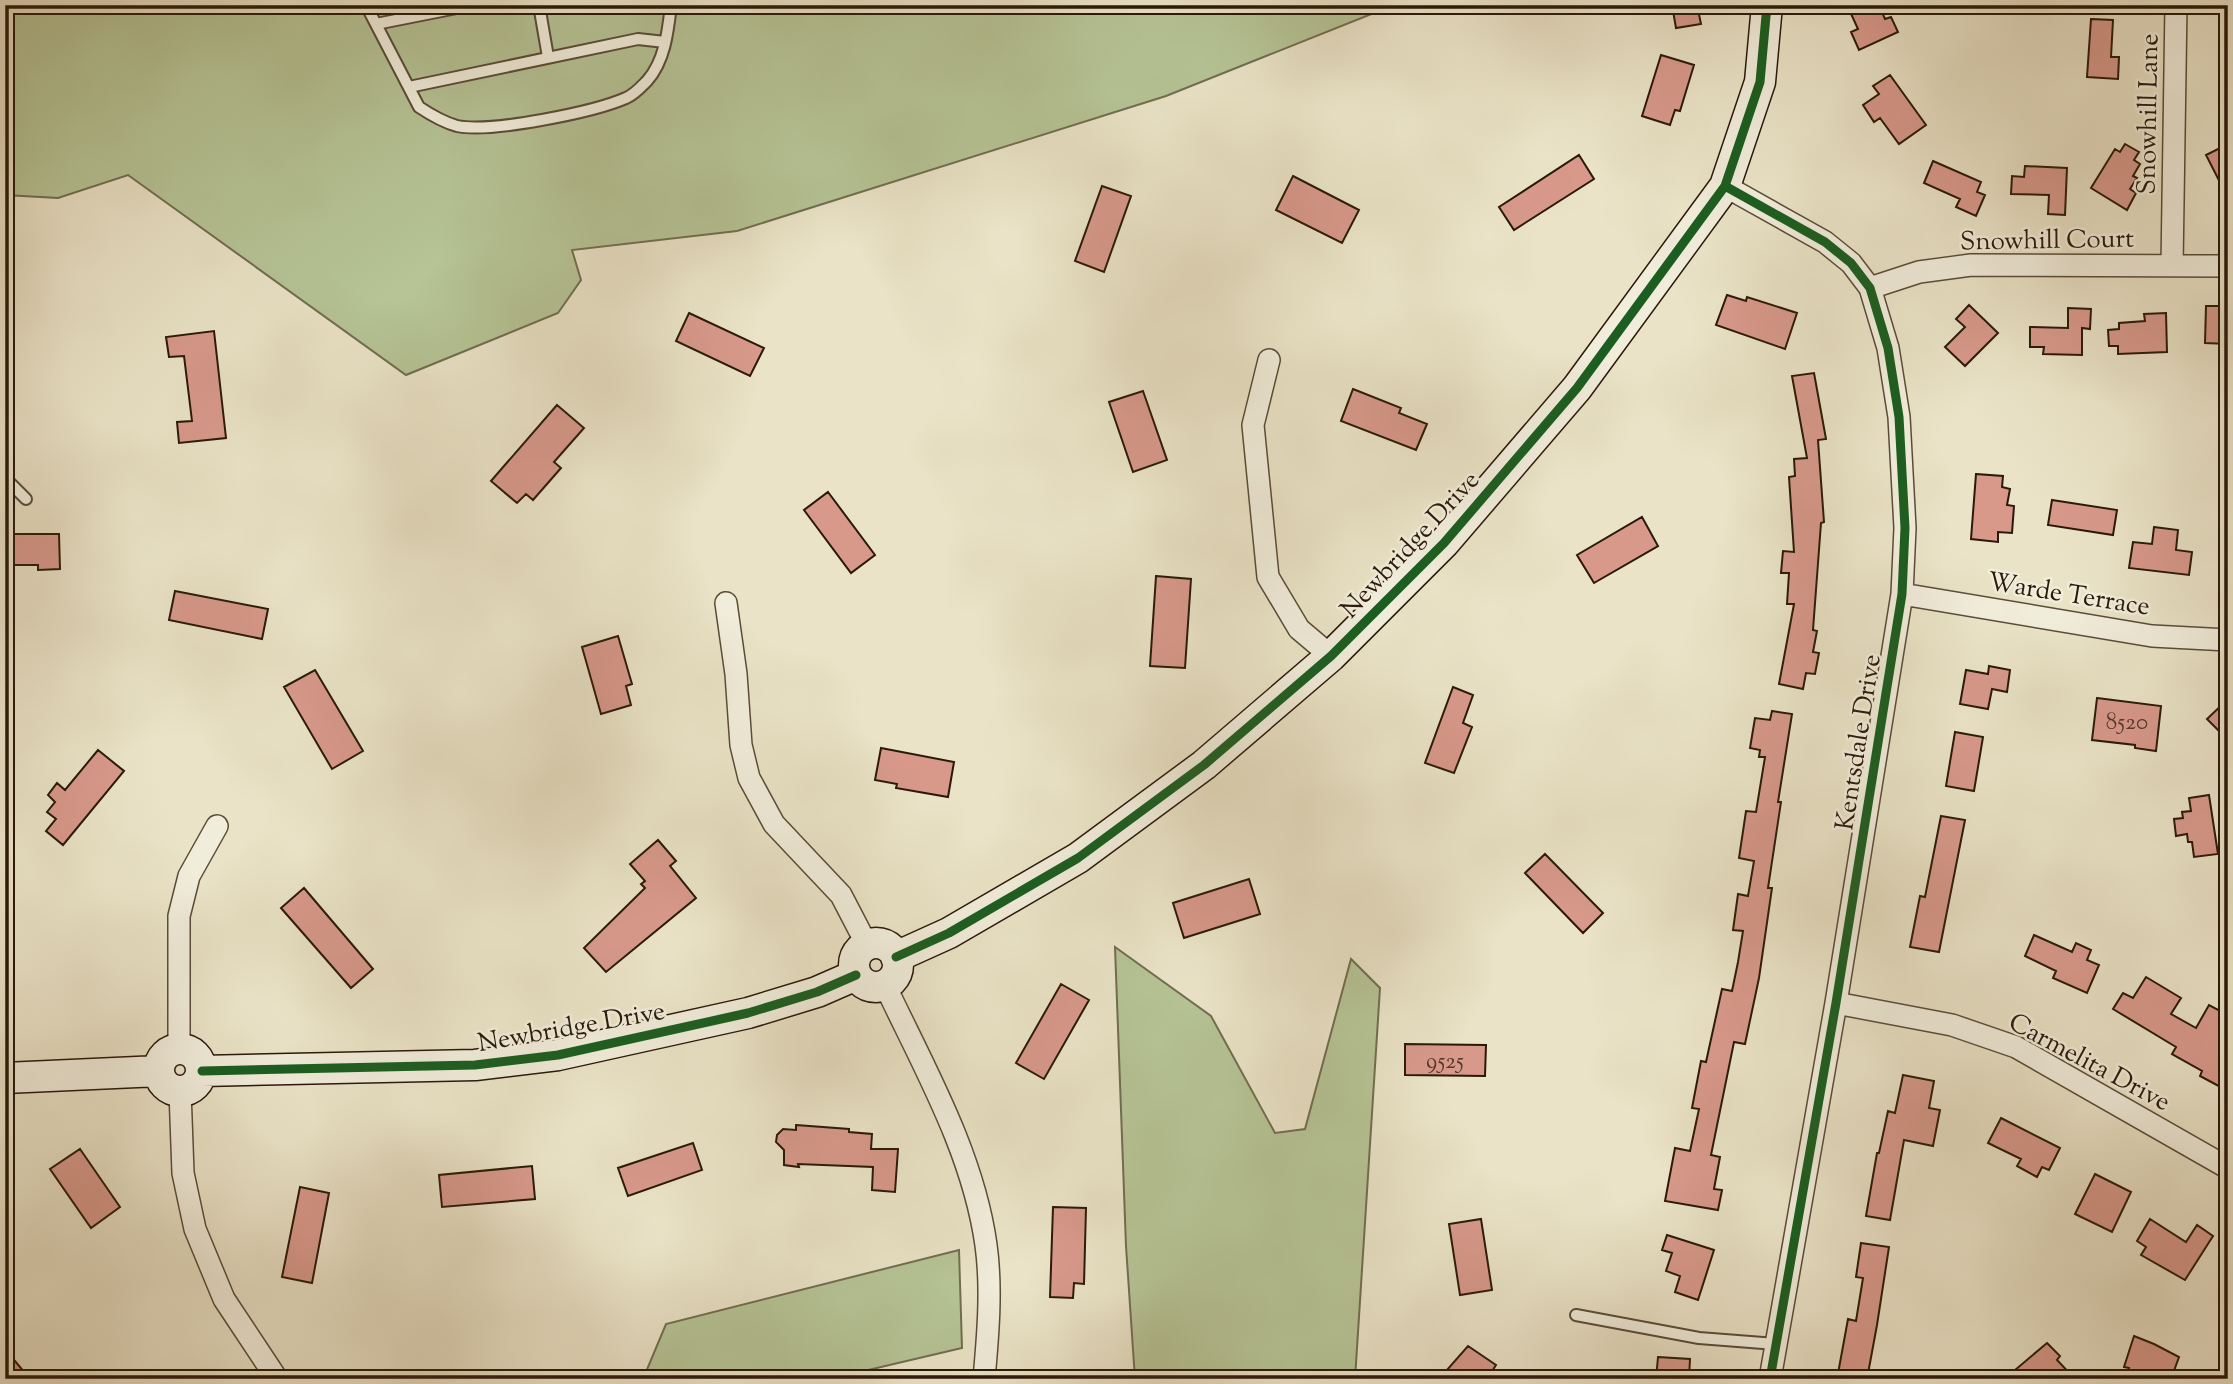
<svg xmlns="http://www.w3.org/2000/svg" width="2233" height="1384" font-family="'Sorts Mill Goudy',serif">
  <rect width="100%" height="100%" fill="#eae3c7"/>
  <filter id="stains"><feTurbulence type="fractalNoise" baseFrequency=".00286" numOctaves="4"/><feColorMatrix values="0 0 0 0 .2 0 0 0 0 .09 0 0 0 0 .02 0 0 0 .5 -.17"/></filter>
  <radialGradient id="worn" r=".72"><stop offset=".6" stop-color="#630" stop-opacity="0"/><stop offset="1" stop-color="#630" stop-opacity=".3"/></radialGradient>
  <path fill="#b6c496" stroke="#706e50" stroke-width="2" d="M5,5H1394L1166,96L737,231L572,250L581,280L558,313L406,375L128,175L58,198L5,195Z
    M1115,947L1211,1016L1275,1133L1305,1129L1351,959L1380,988L1355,1379H1135L1126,1246Z
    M959,1250L962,1348L830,1379H643L666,1324Z"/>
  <path fill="#d8998b" stroke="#2a1909" stroke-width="2" d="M1672,5H1697L1701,24L1676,28Z
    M1847,5H1879L1885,19L1891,17L1898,32L1859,50L1851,32L1858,29Z
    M2091,19L2113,20L2111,57H2119L2118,79L2087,77Z
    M1661,55L1694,65L1680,111L1675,110L1670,125L1642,116Z
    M1890,75L1926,125L1899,144L1880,118L1874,122L1863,105L1879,94L1873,86Z
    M2125,144L2139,152L2134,160L2140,164L2133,176L2137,178L2130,189L2136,193L2127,210L2091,188L2115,149L2120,152Z
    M2228,144V198L2206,155Z
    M1579,155L1594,179L1514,230L1499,207Z
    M1933,161L1981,182L1977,192L1985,195L1976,216L1956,207L1960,199L1924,183Z
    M2025,166L2067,168L2065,215L2048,214L2049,195L2011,194L2012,176L2024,177Z
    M1293,176L1359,210L1342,243L1276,210Z
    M1102,186L1131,196L1104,272L1075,261Z
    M1727,295L1746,301L1747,297L1797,313L1785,349L1716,325Z
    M1969,305L1998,333L1965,366L1945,347L1965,327L1956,319Z
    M2206,306H2226L2228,344L2205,343Z
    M2068,308L2091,309L2090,329L2082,328V355L2043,354L2044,347H2030V327L2068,328Z
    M689,313L764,348L750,376L676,341Z
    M2166,313L2167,352L2118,354V346H2109L2108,330L2119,329V323L2145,321L2144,314Z
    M214,331L226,438L179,443L177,422L192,421L184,356L169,357L166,337Z
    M1814,373L1826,439L1818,440L1824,522L1821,523L1813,630L1817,631L1813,652L1819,653L1815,674L1806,673L1803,689L1779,684L1794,604H1787L1789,573H1781L1783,551L1794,552L1789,477L1795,476L1794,459L1807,458L1792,376Z
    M1353,389L1401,408L1399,413L1427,424L1416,450L1341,421Z
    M1143,391L1167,460L1133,472L1109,402Z
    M557,405L584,428L554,462L561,468L533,500L526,494L517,503L491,481Z
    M1976,474L2003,476L2002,487L2010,489L2007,505L2014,506L2012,533L1998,532V542L1971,539Z
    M828,492L875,555L851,573L804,510Z
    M2052,500L2117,510L2113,535L2048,525Z
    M1642,517L1658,546L1594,583L1577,555Z
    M2154,527L2178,530L2176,550L2192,552L2189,575L2129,568L2133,542L2152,544Z
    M5,534H59L60,569L38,570V565H5Z
    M1156,576L1191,579L1185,668L1150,666Z
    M175,591L268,609L262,639L169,620Z
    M618,636L632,684L626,686L631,705L601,714L582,647Z
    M1989,666L2010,670L2007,692L1992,689L1988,709L1960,704L1966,670L1988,674Z
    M315,670L363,751L332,769L284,687Z
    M1453,687L1473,695L1463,723L1472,727L1454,773L1425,763Z
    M2097,698L2161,706L2156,751L2135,748V745L2092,740Z
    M2228,699V740L2207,719Z
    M1772,711L1792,714L1778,802H1781L1768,888H1772L1759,978L1745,1044L1734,1042L1711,1155L1720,1157L1714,1189L1722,1190L1718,1210L1665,1201L1675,1148L1690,1151L1699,1109L1692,1108L1701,1061L1706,1062L1722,989L1732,991L1738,962L1743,931L1733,930L1738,894L1748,896L1754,861L1739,858L1746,811L1756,812L1765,757H1759L1760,750L1750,748L1755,718L1770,720Z
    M1955,732L1983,737L1974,791L1946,786Z
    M881,748L954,762L948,797L896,788L897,784L875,780Z
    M98,750L124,771L63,845L46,831L56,819L47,812L55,802L48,795L57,783L65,790Z
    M2209,795L2218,854L2194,857L2192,842H2188L2187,834L2176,836L2174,819L2183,818L2182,812L2191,811L2189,798Z
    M1941,816L1965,820L1939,952L1910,947L1920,896L1925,897Z
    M658,840L676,861L670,866L696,898L606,972L584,948L645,888L641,884L645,881L630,864Z
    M1545,854L1603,913L1583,933L1525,873Z
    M1249,879L1260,914L1184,938L1173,903Z
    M304,888L373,969L351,988L281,908Z
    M2034,935L2072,952L2076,943L2091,950L2087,960L2099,965L2087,993L2053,978L2056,971L2025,956Z
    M2146,977L2181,998L2171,1014L2196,1028L2209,1005L2228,1015V1091L2200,1076L2202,1071L2172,1054L2176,1047L2113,1009L2123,993L2133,998Z
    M1061,984L1089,1000L1044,1079L1016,1063Z
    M1405,1044L1486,1045L1485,1076L1405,1075Z
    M1903,1075L1934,1081L1929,1108L1940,1110L1933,1146L1904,1140L1890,1220L1866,1216L1877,1153H1879L1888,1111L1895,1113Z
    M2001,1118L2060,1148L2049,1170L2042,1167L2037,1177L2017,1166L2021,1159L1988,1143Z
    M796,1125L849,1129V1132L872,1134L871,1149H898L895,1192L872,1190L873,1167L798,1164L799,1167L784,1165V1150L776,1142L777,1135L783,1129L796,1130Z
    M693,1143L702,1170L628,1196L618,1168Z
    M80,1149L120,1207L91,1228L50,1169Z
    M532,1166L535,1199L442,1207L439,1175Z
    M2095,1174L2131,1192L2112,1232L2075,1214Z
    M300,1187L329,1193L312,1283L282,1277Z
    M1053,1207L1086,1208L1084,1284L1074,1283L1073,1298L1050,1297Z
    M1481,1219L1492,1290L1460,1295L1449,1224Z
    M2150,1219L2186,1242L2197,1225L2213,1236L2185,1280L2141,1255L2146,1247L2137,1241Z
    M1667,1235L1714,1250L1698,1300L1675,1292L1680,1276L1666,1271L1672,1253L1662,1250Z
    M1861,1243L1889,1247L1877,1325L1867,1379H1837L1848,1319L1856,1321L1863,1278L1856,1277Z
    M2134,1336L2154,1344L2179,1357L2171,1379H2126L2129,1368L2124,1367Z
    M2047,1343L2060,1356L2057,1360L2075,1379H2023L2015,1370Z
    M1468,1346L1496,1365L1487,1379H1439Z
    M5,1349L30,1379H5Z
    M1658,1357L1690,1359L1689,1379H1656Z"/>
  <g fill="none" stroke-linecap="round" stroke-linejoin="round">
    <g stroke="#5a4c38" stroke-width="14">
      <path id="lane" d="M366,5L419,107C431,115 443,122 457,126C491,133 594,112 626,98C634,95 641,87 647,81C665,61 668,31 671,5
        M539,5L548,57
        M376,24L472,5
        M409,87L638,39L665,42
        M5,478L26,499
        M1576,1315L1699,1338L1776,1344"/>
    </g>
    <g stroke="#5a4c38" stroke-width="24">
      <path id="street" d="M1725,186L1825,242L1851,263L1870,288L1888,348L1899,417L1905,528L1902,594L1836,1003L1770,1379
        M2172,266L2176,5
        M1870,288L1919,272L1971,265L2228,266
        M1269,360L1253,425L1268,577L1299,629L1331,656
        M1902,594L2152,636L2228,640
        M726,603L736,674L741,745L749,778L774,824L841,895L867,945
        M885,985C924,1068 973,1152 986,1245C992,1288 988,1335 984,1379
        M1836,1003L1952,1025L2016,1047L2228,1168
        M179,1049V916L189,876L217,826
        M180,1091L183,1173L195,1229L224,1299L277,1379"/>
    </g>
    <g stroke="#2a1909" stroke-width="33">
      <path id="secondary" d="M854 965a22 22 0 1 1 44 0a22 22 0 1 1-44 0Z
        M896,957L949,933L1078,858L1204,765L1331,656L1444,543L1577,388L1725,186L1760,82L1767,5
        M159 1070a21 21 0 1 1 42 0a21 21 0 1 1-42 0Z
        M202,1071L475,1065L558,1055L748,1013L817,992L856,975
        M5,1078L159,1071"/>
    </g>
    <use href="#lane" stroke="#f1eddb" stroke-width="10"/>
    <use href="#street" stroke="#f1eddb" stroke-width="21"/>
    <use href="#secondary" stroke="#f1eddb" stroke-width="30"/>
    <g stroke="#f1eddb" stroke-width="13">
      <path id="cycleway" d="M1725,186L1825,242L1851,263L1870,288L1888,348L1899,417L1905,528L1902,594L1836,1003L1770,1379
        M896,957L949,933L1078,858L1204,765L1331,656L1444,543L1577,388L1725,186L1760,82L1767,5
        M202,1071L475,1065L558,1055L748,1013L817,992L856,975"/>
    </g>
    <use href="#cycleway" stroke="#1b5e20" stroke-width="9"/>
  </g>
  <g text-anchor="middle" stroke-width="5" stroke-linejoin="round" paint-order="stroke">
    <g font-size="23" fill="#56392a">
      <text x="2127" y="729">8520</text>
      <text x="1445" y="1068">9525</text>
    </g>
    <g font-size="26" fill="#2a1909" stroke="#f1eddb">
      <text transform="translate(2147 114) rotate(-89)" y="9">Snowhill Lane</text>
      <text transform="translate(2047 239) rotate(-1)" y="9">Snowhill Court</text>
      <text transform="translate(1409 544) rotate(-47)" y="9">Newbridge Drive</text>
      <text transform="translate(2069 593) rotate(9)" y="9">Warde Terrace</text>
      <text transform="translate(1857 742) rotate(-81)" y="9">Kentsdale Drive</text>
      <text transform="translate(571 1026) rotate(-10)" y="9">Newbridge Drive</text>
      <text transform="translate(2090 1061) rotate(28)" y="9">Carmelita Drive</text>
    </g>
  </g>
  <rect width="2233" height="1384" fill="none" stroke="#eae3c7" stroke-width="28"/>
  <rect x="7" y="7" width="2219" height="1370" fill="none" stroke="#2a1909" stroke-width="3.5"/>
  <rect x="14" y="14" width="2205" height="1356" fill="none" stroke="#2a1909" stroke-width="2"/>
  <rect width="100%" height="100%" filter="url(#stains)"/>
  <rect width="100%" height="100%" fill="url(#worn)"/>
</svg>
